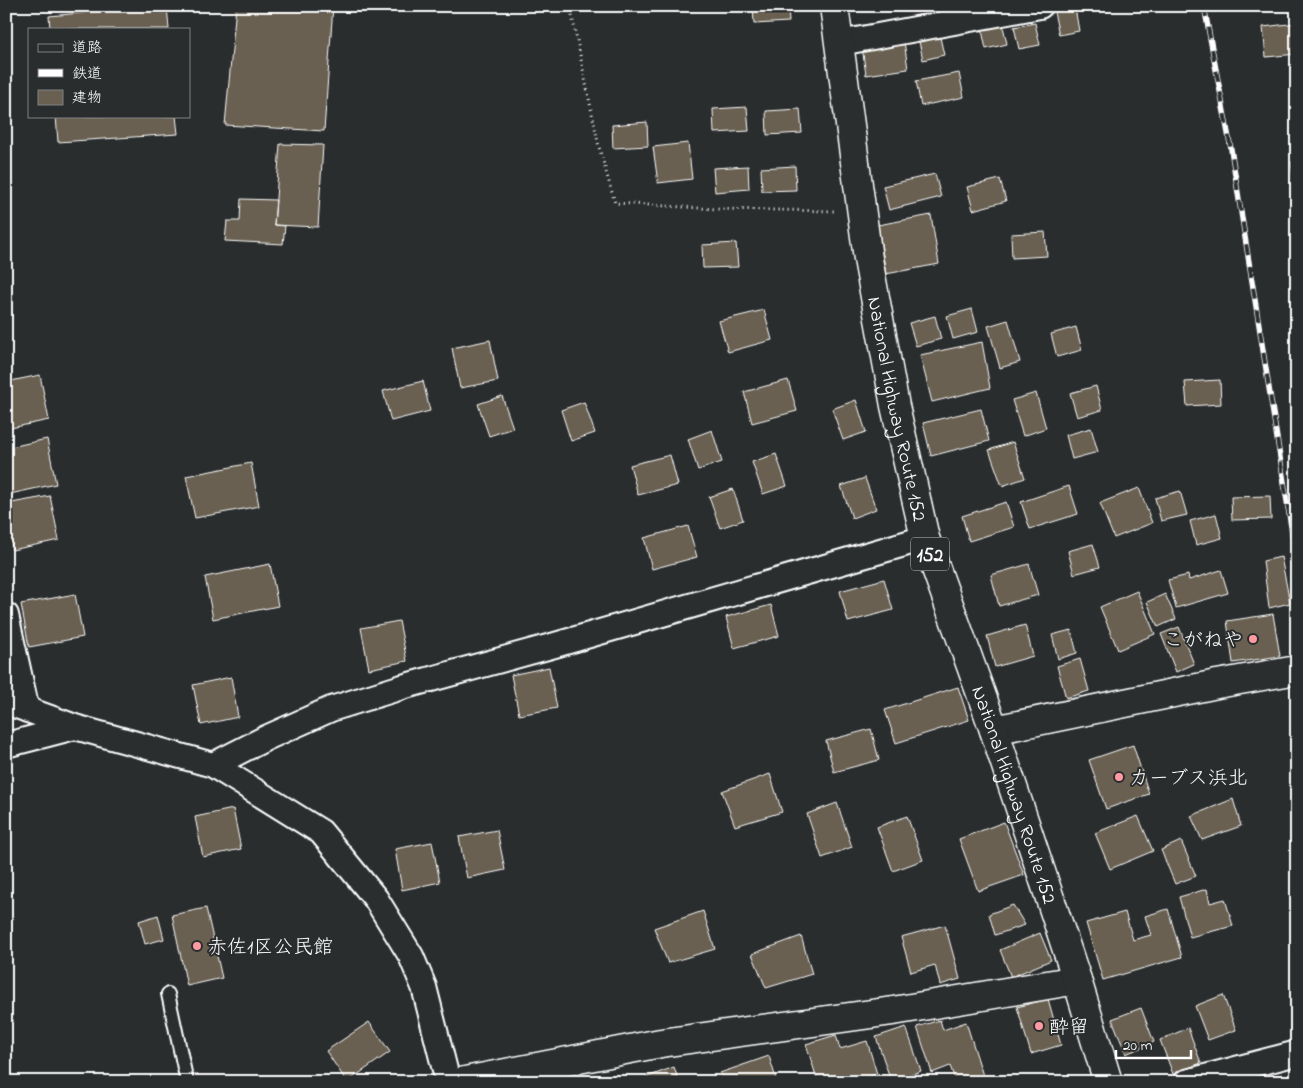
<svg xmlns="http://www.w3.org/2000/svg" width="1303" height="1088" font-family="'Indie Flower','Klee One',sans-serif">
  <rect width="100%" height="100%" fill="#2a2d2e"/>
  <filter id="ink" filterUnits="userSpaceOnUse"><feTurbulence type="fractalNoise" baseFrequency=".02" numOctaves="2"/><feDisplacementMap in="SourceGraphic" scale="10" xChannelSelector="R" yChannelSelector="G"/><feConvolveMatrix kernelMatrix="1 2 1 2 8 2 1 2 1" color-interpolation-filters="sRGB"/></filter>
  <g filter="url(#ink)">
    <path fill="#696051" stroke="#fff" d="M155,6H167L169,29H50L49,16Z
      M236,6H333L324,131L225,125Z
      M753,6H788L789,22L754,24Z
      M1075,8L1079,31L1059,35L1054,12Z
      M1002,22L1007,44L986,49L981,26Z
      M1035,23L1040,45L1019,49L1014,27Z
      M1297,23V54L1266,57L1263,27Z
      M939,33L944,55L923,60L918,37Z
      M904,41L908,69L866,75L862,47Z
      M959,73L964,97L921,106L916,81Z
      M747,107L749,131L714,133L713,109Z
      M800,109L802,133L767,135L766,111Z
      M56,116H176L178,134L58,142Z
      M647,122L648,146L613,148L612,125Z
      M688,143L692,179L658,183L653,147Z
      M280,144L323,145L318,227L274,225Z
      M1291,162H1297V192L1295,193Z
      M748,166L749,189L715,192L713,168Z
      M795,166L796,190L762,191L761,168Z
      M935,174L941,197L889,210L883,186Z
      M1000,179L1006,201L973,210L967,187Z
      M241,199L276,200L274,225L285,226L283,244L225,241L227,221H240Z
      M931,215L939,264L886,274L878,225Z
      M1045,232L1047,256L1012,258L1011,234Z
      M736,243L738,267L703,268L702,245Z
      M972,309L978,332L953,339L947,316Z
      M764,310L772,340L728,352L719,321Z
      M935,316L941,339L916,346L909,323Z
      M1008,320L1020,362L1000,368L988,326Z
      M1076,327L1082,350L1057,357L1051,334Z
      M490,340L498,381L460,388L452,348Z
      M982,342L990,388L932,402L920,355Z
      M40,375L49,420L6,429V382Z
      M788,380L797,411L752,423L744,392Z
      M1220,380L1221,404L1187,406L1185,382Z
      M423,381L430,411L391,421L383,391Z
      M1096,386L1102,410L1077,417L1070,393Z
      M1036,393L1046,428L1023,436L1012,400Z
      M502,396L513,428L489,436L478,404Z
      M856,400L866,432L843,440L832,409Z
      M584,402L595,433L571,441L561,410Z
      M981,409L989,441L931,456L923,423Z
      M1091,428L1098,452L1072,459L1066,435Z
      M712,430L722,462L698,470L688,439Z
      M47,439L56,484L10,494L6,476V448Z
      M1013,442L1025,478L1002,486L989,450Z
      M776,454L787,486L763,494L752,462Z
      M670,455L678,485L638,495L630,465Z
      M251,463L259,506L195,518L186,476Z
      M865,478L876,509L852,518L841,486Z
      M1069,486L1078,514L1030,529L1021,502Z
      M1139,488L1152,523L1114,538L1100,503Z
      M733,489L743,520L720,528L709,497Z
      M1180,491L1187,515L1161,521L1155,498Z
      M50,496L59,540L12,550L6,519V504Z
      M1270,496L1271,519L1232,520L1231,497Z
      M1006,502L1014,527L969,541L962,516Z
      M1216,514L1222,538L1196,545L1190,521Z
      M688,526L697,557L652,569L644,538Z
      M1093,544L1100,567L1074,574L1068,551Z
      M1281,557L1290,603L1269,608L1263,561Z
      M270,564L278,606L213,619L205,577Z
      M1029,564L1038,595L999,606L991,575Z
      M1221,570L1228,593L1176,608L1168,580L1188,575L1189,580Z
      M884,579L893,610L848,622L840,591Z
      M1137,591L1155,634L1118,650L1100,607Z
      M75,594L83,637L29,647L21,604Z
      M1165,594L1176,619L1158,627L1147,602Z
      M771,605L779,636L734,648L726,617Z
      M1273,614L1280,656L1233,663L1227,621Z
      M399,621L407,661L369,669L361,628Z
      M1025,625L1033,656L995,667L987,636Z
      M1179,627L1194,664L1176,672L1161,634Z
      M1071,630L1077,653L1058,659L1052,635Z
      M1080,659L1089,691L1066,698L1057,666Z
      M549,667L557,708L519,715L511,675Z
      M231,677L238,717L201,725L193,685Z
      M958,687L969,720L896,743L885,710Z
      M871,729L879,760L834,772L826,741Z
      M1133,745L1149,794L1106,809L1089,760Z
      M770,774L782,812L735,826L722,791Z
      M1233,799L1241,826L1202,840L1191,816Z
      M837,803L852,847L822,858L807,814Z
      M233,809L241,849L203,857L195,817Z
      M907,816L923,860L893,871L877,827Z
      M1138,816L1153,851L1110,869L1095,833Z
      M1004,822L1024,875L978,891L959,839Z
      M497,830L505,870L467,878L459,837Z
      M1181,841L1196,876L1175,884L1161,850Z
      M432,842L440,882L402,890L395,849Z
      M1207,889L1210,903L1225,899L1233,926L1190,937L1179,897Z
      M1013,905L1025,925L995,935L989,914Z
      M206,908L222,978L187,986L172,915Z
      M1168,909L1182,957L1103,980L1086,923L1125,912L1133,940L1151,935L1145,916Z
      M703,911L715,949L668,963L654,928Z
      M158,915L164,939L145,944L139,921Z
      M945,925L960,979L940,985L935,965L911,972L901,937Z
      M1040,933L1051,960L1011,977L1000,950Z
      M801,936L812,974L766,988L752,954Z
      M1223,995L1236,1030L1208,1040L1195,1006Z
      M1048,999L1061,1045L1031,1054L1017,1007Z
      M1141,1008L1154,1042L1126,1054L1112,1019Z
      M940,1020L943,1030L966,1022L985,1082H956L950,1066L932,1073L917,1027Z
      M369,1022L390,1052L347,1082L326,1051Z
      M906,1027L921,1071L891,1081L876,1037Z
      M1188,1028L1201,1063L1173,1074L1160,1040Z
      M836,1035L840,1049L867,1041L877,1074L851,1082H818L806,1044Z
      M769,1056L777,1082H724L720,1073Z
      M674,1067L679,1082H634Z"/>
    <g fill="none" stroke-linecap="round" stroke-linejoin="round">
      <g stroke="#fff" stroke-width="16">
        <path id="service" d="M168,994L187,1082"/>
      </g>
      <g stroke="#fff" stroke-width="28">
        <path id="minor" d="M840,43L1040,6
          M6,615L27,710
          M6,702L75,727L213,765L321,832L376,899L411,956L424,987L448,1082
          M6,745L75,727
          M213,765L266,738L331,709L402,687L555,645L925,538
          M1186,1082L1297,1053"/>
      </g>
      <g stroke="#fff" stroke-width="31">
        <path id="tertiary" d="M994,730L1217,684L1297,670
          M460,1082L661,1043L893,1011L1077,980"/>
      </g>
      <g stroke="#fff" stroke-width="31">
        <g id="trunk">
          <path id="s1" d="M834,6L868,259L895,406L925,538L994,730L1077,980L1108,1082"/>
        </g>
      </g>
      <path stroke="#fff" stroke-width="3" stroke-dasharray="1 4" stroke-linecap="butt" d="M570,6L599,147L615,203L716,209L836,211
        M1295,696L1297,708"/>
      <use href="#service" stroke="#2a2d2e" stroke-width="12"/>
      <use href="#minor" stroke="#2a2d2e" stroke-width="24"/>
      <use href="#tertiary" stroke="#2a2d2e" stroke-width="28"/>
      <use href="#trunk" stroke="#2a2d2e" stroke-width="28"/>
      <g stroke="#fff" stroke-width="5.5">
        <path id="rail" d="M1204,6L1231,149L1297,564"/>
      </g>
      <use href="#rail" stroke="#2a2d2e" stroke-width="4" stroke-dasharray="11" stroke-linecap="butt"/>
    </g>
  </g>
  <g fill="#ff9aa2" stroke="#2a2d2e" stroke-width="2">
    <circle cx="1253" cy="639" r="5"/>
    <circle cx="1119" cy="777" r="5"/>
    <circle cx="197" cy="946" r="5"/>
    <circle cx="1039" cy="1026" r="5"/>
  </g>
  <g text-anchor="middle" stroke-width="4" stroke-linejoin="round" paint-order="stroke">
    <rect fill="#2a2d2e" stroke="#bfc0c0" stroke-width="1" x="911" y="537.5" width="38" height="33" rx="4"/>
    <g font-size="19" font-weight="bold" fill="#fff">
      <text x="930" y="561">152</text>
    </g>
    <g font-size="20" fill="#fff" stroke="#2a2d2e">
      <text dy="7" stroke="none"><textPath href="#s1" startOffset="408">National Highway Route 152</textPath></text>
      <text dy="7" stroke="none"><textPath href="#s1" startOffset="812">National Highway Route 152</textPath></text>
    </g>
    <g font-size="20" fill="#fff" stroke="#2a2d2e" text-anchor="start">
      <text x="1243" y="646" text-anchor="end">こがねや</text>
      <text x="1129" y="784">カーブス浜北</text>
      <text x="207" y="953">赤佐1区公民館</text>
      <text x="1049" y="1033">酔留</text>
    </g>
  </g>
  <rect width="1303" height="1088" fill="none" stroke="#2a2d2e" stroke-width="25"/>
  <rect x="12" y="12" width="1278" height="1063" fill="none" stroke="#fff" stroke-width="2" filter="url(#ink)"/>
  <rect x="28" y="28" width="162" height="90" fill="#2a2d2e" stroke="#7f8182"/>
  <rect x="38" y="44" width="25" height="8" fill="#2a2d2e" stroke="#7f8182"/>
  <text x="72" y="52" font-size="15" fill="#ffffff">道路</text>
  <rect x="38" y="69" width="25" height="8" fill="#ffffff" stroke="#7f8182"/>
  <text x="72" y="78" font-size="15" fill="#ffffff">鉄道</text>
  <rect x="38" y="90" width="25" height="15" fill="#696051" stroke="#7f8182"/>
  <text x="72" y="102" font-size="15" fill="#ffffff">建物</text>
  <path d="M1116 1050v8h75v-8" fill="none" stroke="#ffffff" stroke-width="2.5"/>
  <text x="1123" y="1050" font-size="15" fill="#ffffff" stroke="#2a2d2e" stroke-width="4" paint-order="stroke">20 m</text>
</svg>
